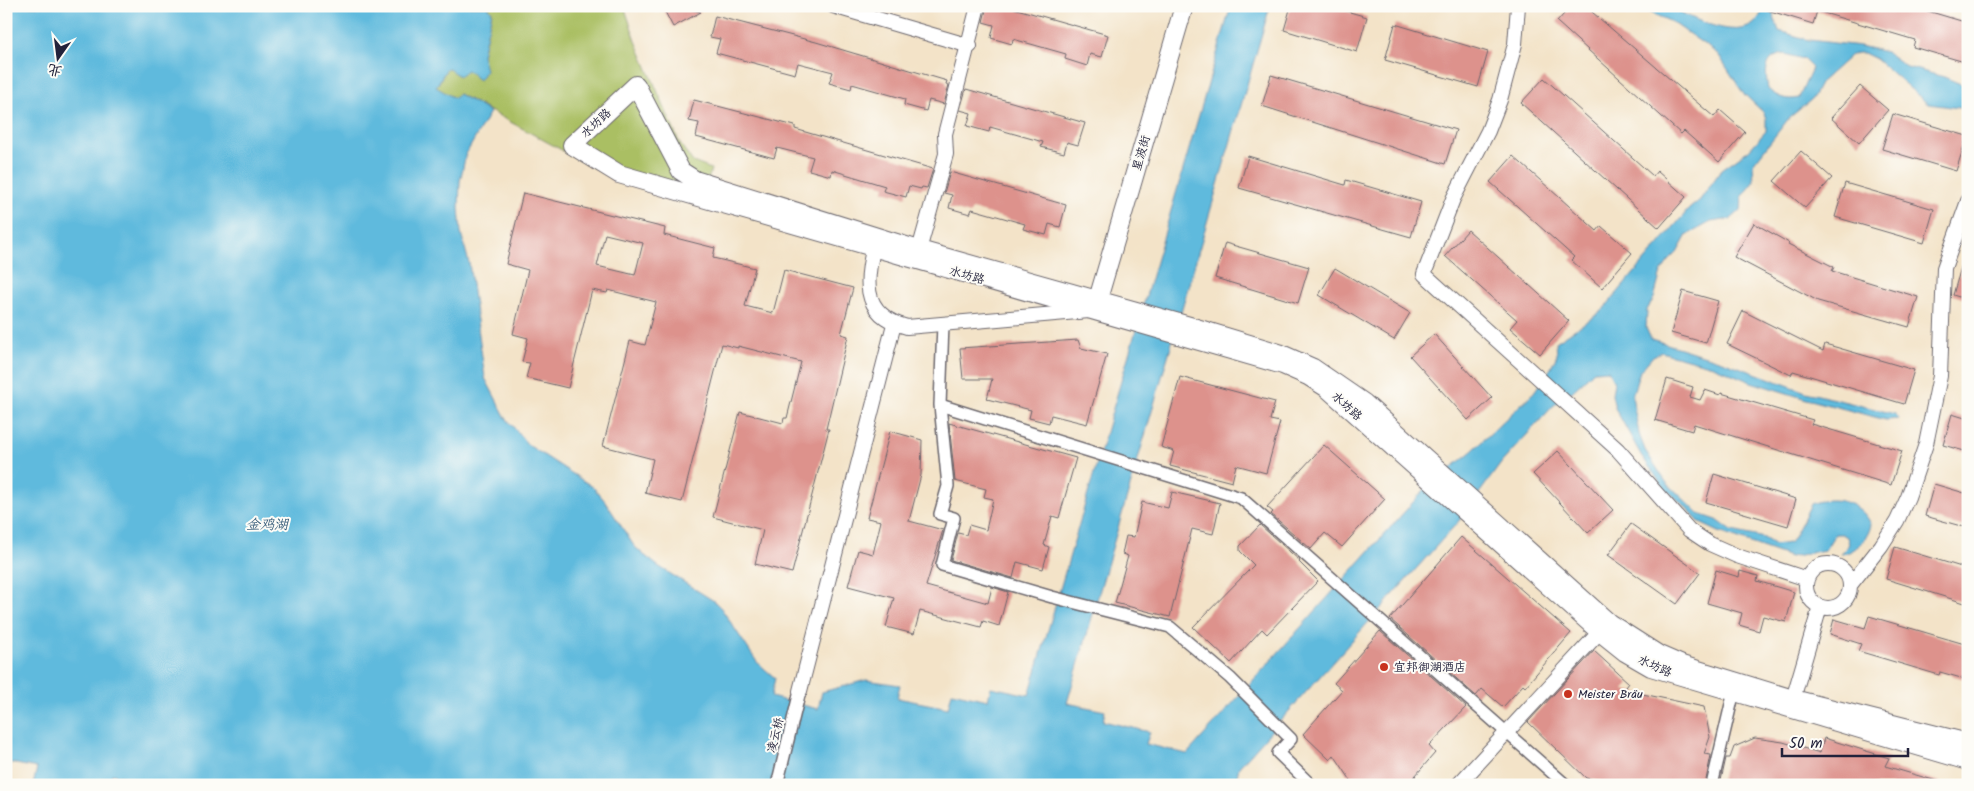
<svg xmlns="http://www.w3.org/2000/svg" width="1974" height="791" font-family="Kalam,'LXGW WenKai TC',sans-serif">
  <rect width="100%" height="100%" fill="#fdfcf7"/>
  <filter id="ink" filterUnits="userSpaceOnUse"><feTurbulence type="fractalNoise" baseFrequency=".02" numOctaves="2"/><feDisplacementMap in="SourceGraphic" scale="10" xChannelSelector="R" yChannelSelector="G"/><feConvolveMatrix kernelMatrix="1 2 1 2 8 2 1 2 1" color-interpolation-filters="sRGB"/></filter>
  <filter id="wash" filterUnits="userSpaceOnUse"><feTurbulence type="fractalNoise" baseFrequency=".0096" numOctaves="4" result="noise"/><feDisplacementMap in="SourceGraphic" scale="20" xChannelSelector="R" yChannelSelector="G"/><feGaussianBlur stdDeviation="1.12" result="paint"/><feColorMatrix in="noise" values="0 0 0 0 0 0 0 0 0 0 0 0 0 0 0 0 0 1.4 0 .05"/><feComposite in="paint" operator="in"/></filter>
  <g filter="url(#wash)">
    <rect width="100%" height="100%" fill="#f3e3c8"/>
    <path fill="#aabf64" stroke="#667050" d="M488,6H624L636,41L680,144L693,162L711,169L702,206L613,178L459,94L455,99L436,88L447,68L482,55L492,12Z"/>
    <path fill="#5fbadd" stroke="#406e8c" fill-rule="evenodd" d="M6,6H488L492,12L482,55L486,70L479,80L467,70L459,76L447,68L436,87L454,98L459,94L490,112L466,154L460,181L459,208L461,233L469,263L485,378L506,418L528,445L593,487L605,501L634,546L644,555L658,566L714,601L721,608L757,662L775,678L771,697L818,709L822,692L866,680L900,685L897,698L948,708L952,692L988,700L991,687L1029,695L1231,6H1270L1067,703L1105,711L1103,721L1150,732L1146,744L1187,754L1424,490L1472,451L1534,392L1551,368L1557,355L1556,342L1601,312L1689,209L1700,200L1722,169L1749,150L1766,131V118L1763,112L1743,93L1718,54L1672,22L1646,11L1641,6C1650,6 1664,4 1672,7C1676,8 1679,11 1682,13C1706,25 1756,46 1763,6H1770L1779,31L1809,40L1860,46L1886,52L1907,67L1944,77L1968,87V109L1928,104L1876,59L1864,53H1857L1851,55L1821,82L1812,99L1789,118L1753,164L1754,181L1742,196L1741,210L1731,219L1711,222L1687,235L1677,253L1668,262L1661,272L1654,298L1647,310L1646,328L1651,339L1725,362L1806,392L1895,414L1899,419L1886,420L1803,398L1751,382L1713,366L1661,352L1653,356L1640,371L1632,396L1639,434L1645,450L1666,482L1699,514L1717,520L1732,531L1764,538L1775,545L1788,543L1793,539L1811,504C1834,495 1860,501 1871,524C1869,538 1855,553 1841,554L1849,544L1847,537L1842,534H1835L1825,550L1790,557L1719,532L1700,523L1684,505L1664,488L1641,455L1615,408L1612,395L1614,382L1608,370L1594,371L1574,390L1553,406L1502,462L1458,522L1239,767L1235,785H156L112,774L109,785H33L37,768L6,762ZM1785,54L1803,59L1812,68L1799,98C1786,101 1777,97 1768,89C1765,72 1764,56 1785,54Z"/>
    <g id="blocks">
      <path fill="#dd928c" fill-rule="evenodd" d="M662,6H678L701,12L673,27Z
        M987,6H1006L1108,35L1102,57L1090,54L1087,66L1065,59L1066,54L1013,39L1012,44L991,38L994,25L983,22Z
        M1291,6H1329L1367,17L1357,52L1284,30Z
        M1571,6H1585L1714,117L1720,110L1745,132L1719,162L1684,131L1681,134L1557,22Z
        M1768,6H1911L1968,23V63L1913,47L1915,40L1817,11L1813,24L1767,10Z
        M715,16L816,42L947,81L946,84L949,85L944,104L929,100L926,111L904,105L905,99L852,84L851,89L829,83L833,72L798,63L795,74L716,53L720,39L710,37Z
        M1395,24L1488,52L1478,87L1385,60Z
        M1271,75L1456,130L1445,164L1262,106Z
        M1544,78L1653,176L1657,171L1686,197L1659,228L1521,103Z
        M1860,86L1888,110L1859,143L1831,118Z
        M966,89L1085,123L1078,145L1067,142L1064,153L1041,147L1043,142L990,127L989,132L967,126L971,113L960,110Z
        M694,100L795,126V129L933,169L927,188L922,187L921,189L909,186L906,197L883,191L885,186L832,170L831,176L809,170L813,157L777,148L774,158L696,137L699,123L689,121Z
        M1893,114L1967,136L1956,171L1882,149Z
        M1801,151L1832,178L1805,208L1774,181Z
        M1248,156L1345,185L1346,180L1421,202L1411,237L1239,188Z
        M1513,156L1597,231L1601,226L1632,253L1602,288L1571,260L1574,257L1490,182Z
        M950,172L1066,205L1060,227L1049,224L1046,235L1023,229L1025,224L972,209L970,214L949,208L952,195L944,193Z
        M1845,183L1934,209L1924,243L1835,217Z
        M523,193L665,228L664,235L715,248L713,258L755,268L745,306L773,313L784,270L853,288L841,334L848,336L826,429H829L792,573L755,564L763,530L713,517L740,412L783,423L784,418H787L801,362L738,346V348L722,344L682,502L645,493L653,459L603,446L630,341L645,345L656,302L608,290L607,293L592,290L568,388L526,378L530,363L522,362L528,338L513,334L528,270L506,264ZM605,234L643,243L635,275L597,266Z
        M1754,223L1789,243L1788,244L1834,267L1832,271L1918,297L1909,327L1818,301L1734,257Z
        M1468,230L1569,321L1540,354L1510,328L1517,320L1445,256Z
        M1225,243L1309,267L1298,303L1215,278Z
        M1964,257L1968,258V300L1953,295Z
        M1335,268L1410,313L1394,340L1319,295Z
        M1683,291L1718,301L1706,343L1671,333Z
        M1743,311L1823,351L1825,344L1914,370L1904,404L1793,371L1791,375L1727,344Z
        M1434,334L1492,398L1468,420L1410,356Z
        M1078,340L1081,348L1107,354L1087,424L1051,415L1049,423L1029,418L1031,410L987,399L992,379H963L960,348Z
        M1180,377L1275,402L1270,420L1280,422L1266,473L1236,465L1232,482L1170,466L1174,451L1161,447Z
        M1667,379L1693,387L1690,397L1700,400L1705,390L1720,395L1721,393L1813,420L1811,424L1902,451L1891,485L1694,424L1692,431L1655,420Z
        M1952,414L1968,419V452L1943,445Z
        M949,423L1076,458L1059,518L1052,516L1044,545L1049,547L1043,569L1017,562L1013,578L951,560L958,533L966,535L969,525L986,530L993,499L984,497L986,489L955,481Z
        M890,431L922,440L921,475L909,521L943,530L926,586L988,603L992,587L1008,592L999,626L983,621L981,627L920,611L914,634L886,627L894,598L848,586L858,550L873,554L881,521L867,518Z
        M1324,445L1385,499L1342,547L1325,533L1311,549L1271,514L1273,512L1267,507Z
        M1558,451L1613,510L1588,533L1533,474Z
        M1714,474L1796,499L1788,526L1706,502Z
        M1934,484L1968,494V528L1925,516Z
        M1172,492L1220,503L1213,534L1192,529L1170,617L1115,603L1128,556L1122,554L1126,536L1134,537L1142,502L1168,508Z
        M1631,524L1700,573L1677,604L1608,555Z
        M1260,525L1300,561L1299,562L1318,581L1267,634L1262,629L1231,663L1193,627L1254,565L1240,551V546Z
        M1461,537L1571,633L1525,687L1523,685L1503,707L1482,689L1476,696L1390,619Z
        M1895,547L1968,569V604L1886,579Z
        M1716,570L1739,577L1740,571L1758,576L1757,581L1794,592L1786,622L1763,616L1759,631L1739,625L1742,613L1707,603Z
        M1869,616L1968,645V680L1940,672L1939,675L1858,651L1861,644L1830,634L1834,619L1865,628Z
        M1380,631L1466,707L1429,746L1435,753L1415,776V785H1354L1334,755L1330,760L1303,734L1342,690L1334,683Z
        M1594,651L1629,683L1624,690L1704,707L1710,737L1704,754L1711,755L1705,785H1615L1586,778L1528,722Z
        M1755,738L1783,742L1820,753L1824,738L1889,758L1885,766L1940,782L1939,785H1720L1726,758H1730L1734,747Z"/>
    </g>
  </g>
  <g filter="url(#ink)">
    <use href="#blocks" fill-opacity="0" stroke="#6b666c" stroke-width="1"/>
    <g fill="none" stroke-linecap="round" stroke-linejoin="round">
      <g stroke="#6b666c" stroke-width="14">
        <path id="pedestrian" d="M943,324L940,405L1241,498L1566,785
          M940,405L948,486L940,514L954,518L942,565L1052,597L1170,627L1230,678L1291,739L1278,753L1311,785
          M777,785L800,691
          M1712,785L1735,687"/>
      </g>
      <g stroke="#6b666c" stroke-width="16">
        <path id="minor" d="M833,6L970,46
          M1518,6L1515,44L1500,100L1488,131L1453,199L1424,274L1618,450L1689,530L1710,544L1737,556L1807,579
          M876,238C866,277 858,314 907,327L1089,311
          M919,250L946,154L945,134L978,6
          M1806 586a22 22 0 1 1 44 0a22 22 0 1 1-44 0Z
          M1851,584L1881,546L1897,521L1908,497L1926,444L1940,376L1944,268L1968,201
          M800,691L894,324
          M1793,699L1820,607
          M1458,785L1607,624"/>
      </g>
      <g stroke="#6b666c" stroke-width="20">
        <path id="tertiary" d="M1098,299L1184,6
          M1968,743L1793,699L1682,665L1659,655L1609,623L1364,403L1313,368L1279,353L1190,326L919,250L695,180L681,171L636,85L572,145L619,174L1283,365L1308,376L1327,388L1600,632L1625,652L1651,667L1968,761"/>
      </g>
      <use href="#pedestrian" stroke="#fff" stroke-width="11"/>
      <use href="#minor" stroke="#fff" stroke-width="14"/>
      <use href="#tertiary" stroke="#fff" stroke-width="18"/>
    </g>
  </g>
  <g fill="#c8321e" stroke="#fdfcf7" stroke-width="2">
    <circle cx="1384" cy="667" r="5"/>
    <circle cx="1568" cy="694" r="5"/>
  </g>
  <g text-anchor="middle" stroke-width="4" stroke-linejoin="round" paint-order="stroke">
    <g font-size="12" fill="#22223b" stroke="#fdfcf7">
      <text transform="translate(596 123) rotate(-43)" y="4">水坊路</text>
      <text transform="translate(1141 153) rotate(-74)" y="4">星波街</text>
      <text transform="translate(967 275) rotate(16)" y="4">水坊路</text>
      <text transform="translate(1347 406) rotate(42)" y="4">水坊路</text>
      <text transform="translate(1655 666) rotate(24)" y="4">水坊路</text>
      <text transform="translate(775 735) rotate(-76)" y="4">凌云桥</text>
    </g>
    <g font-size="12" fill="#22223b" stroke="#fdfcf7" text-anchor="start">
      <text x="1394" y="671">宜邦御湖酒店</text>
      <text x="1578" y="698">Meister Bräu</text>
    </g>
    <g font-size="14" font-style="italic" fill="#3a5f7c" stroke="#fdfcf7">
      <text x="267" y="529">金鸡湖</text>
    </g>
  </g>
  <rect width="1974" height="791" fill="none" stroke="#fdfcf7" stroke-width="25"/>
  <g transform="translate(58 58) rotate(194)" stroke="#fdfcf7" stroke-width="4" paint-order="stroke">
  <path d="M0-4L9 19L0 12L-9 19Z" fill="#22223b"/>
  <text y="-8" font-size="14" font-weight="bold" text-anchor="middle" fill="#22223b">北</text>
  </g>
  <path d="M1782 748v8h126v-8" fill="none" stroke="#22223b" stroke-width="2.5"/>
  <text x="1789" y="748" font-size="15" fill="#22223b" stroke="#fdfcf7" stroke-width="4" paint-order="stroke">50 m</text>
</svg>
